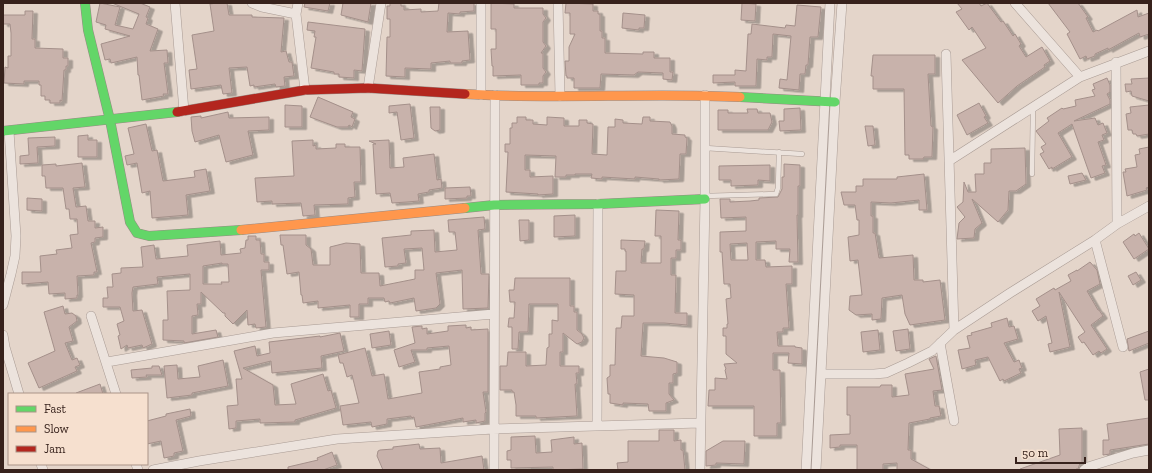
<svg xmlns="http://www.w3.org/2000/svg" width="1152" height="473" font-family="'Zilla Slab',serif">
  <defs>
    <filter id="shadow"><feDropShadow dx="4.5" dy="2.5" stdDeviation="0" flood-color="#0004"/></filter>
  </defs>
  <rect width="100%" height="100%" fill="#e4d5ca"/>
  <path fill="#c8b2ab" stroke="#a4908a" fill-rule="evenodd" filter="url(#shadow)" d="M100,3L120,7L115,25L133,29L139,14L112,3H140L150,7L146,17L148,18L146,24L158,29L150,51L167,50L168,63H164L168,94H163L164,96L142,100L139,75H138L137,57L111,63L110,59L105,60L101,44L130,36L105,29L106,25L96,22Z
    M217,3H227L229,15H252V17L284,18L281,52L286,51L289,62H292L294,76L284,77L285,86L276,87L275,84L254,87V85L250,86L247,67L229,68L232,93L223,94L221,85L191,89L189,70L197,69L192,35L214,31L210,4Z
    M305,3H330L328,11L304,7Z
    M343,3H371L368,22L341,15Z
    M390,3H401V6H404V10L421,9V12L438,11L439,3H474V11L460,12V14L448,13L447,32L468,31L470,60L462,61V63H450V61L431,63V69L405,68V77L386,76L387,37H390V19H387V6H390Z
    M491,3L514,4V8H543V14L546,18L543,22V42L546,46L541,53H543V68L546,72L543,76V83H539V85H521V75L493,76V66H492L491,49H496V29H491Z
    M566,3L593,4V11H598V14H600V31H602V38H605V53L643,54V52H654V58H670V72H673L672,80L663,79V73L638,72L634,75L601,74L600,88H574V78H567V76H566L565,61H569V47L575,34H570V13H565Z
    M742,3L756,4L755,21L741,20Z
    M957,3H979L981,6L987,3L1001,22L1003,21L1013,36L1015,34L1021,44L1019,46L1026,57L1042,47L1050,61L1044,65L1045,67L1017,86L998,103L962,60L986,48L972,27L969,30L956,12L962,9Z
    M1048,3H1078L1088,17L1086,18L1093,32L1097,30L1098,31L1137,10L1138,17L1149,13V34L1140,37L1139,33L1108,50V48L1095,54V56L1087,59L1086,56L1080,59L1067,34L1070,32Z
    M797,5L821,7L818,37H810L808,65H806L805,74H800L799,90L779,88L780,79L787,80L791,36L773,34L772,57H767V60L757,59L756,86H735V82L713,83V75H735V70L746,71L748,34H751L752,24L785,28L786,25L795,26Z
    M25,11H33L32,39H35V48L63,49V58H68V66H66V70H64L62,101L60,100V103H50V100H45V96H41V85H39V81H24V84L4,83L5,67L8,68V56H11V33L10,24H3V15H25Z
    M623,13L645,15L644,28H639V30L622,28Z
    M308,22L365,29L362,71L354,70V78L339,77V74H334V72L311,68L316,37H314L315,31L307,30Z
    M873,55H935V74H928L931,126L933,127L932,157H924L923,159H909V155H905L904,89H873V76H871Z
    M1107,78L1110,85V92L1107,94L1110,100V104L1074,121L1095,118L1098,125L1103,123L1107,133L1102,135L1104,140L1098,142L1106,165L1102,166L1105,173L1091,178L1072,124L1058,133L1072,157L1052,169V167L1049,169L1040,154L1044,152L1041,147L1046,144L1036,131L1049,121L1047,118L1062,108L1063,109L1076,106L1075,100L1095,96L1092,90L1095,89L1093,84Z
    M1149,78V101L1132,96L1131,91L1126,92L1125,84H1132L1131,79Z
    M318,97L353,112L351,117L355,119L352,127L349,125L348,127H337L310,117Z
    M979,103L986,116L984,117L988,123L967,135L957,115Z
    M410,104L414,138L401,140L397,112L389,113V106Z
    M285,105L302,106V127H285Z
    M1149,105V134L1137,136L1136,134H1133L1132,130H1128L1126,114L1131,113L1130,107Z
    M430,107H440V130L435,131L431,128Z
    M800,108L801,130L780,131L779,121H784V109Z
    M747,109H757L758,113H770L772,122L768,130H718V110H728V113H748Z
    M228,112L229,118L269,117V130L248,131L253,155L226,162L219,135L195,142L192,131L191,117L201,116V118Z
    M517,117H526V120H533V124L547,125V117L564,118V126H579V120H587V123L593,124L592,154L607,155L608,127H615V119L623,120V123L642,124L643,117H650V121L670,122L672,126V134L685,135V137L687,138L686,154H680L679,179L659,180V179L635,177V179L602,177V179L591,178L592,174H575V175H566V177H555L556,156L525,155V170H530V177L553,176V194L538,195V194L506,192L508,152H505V144H510V128H512V123H517Z
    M146,124L152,151L157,150L163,181L195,177L194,171L206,169L210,191L186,195L188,215L152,218L150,191L142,193L137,163L127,165L125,156L134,154L128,128Z
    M865,126H873L875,145L868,146Z
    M88,135V140H97V157H78V136Z
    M55,137V146L37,147L38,163L20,164V156L29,155L28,138Z
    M313,140V146L316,145V149L336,148V144H345V147H360L361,182H354L355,197L348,198V204L314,205L315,215L303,216L301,203L272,204V201L257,202L255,178L294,176L292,141Z
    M389,140L390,168L404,167L403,158L434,154L437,180L441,179L442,188L429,190V192L418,194L419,201L407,202L392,203L390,193L376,194L373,144H376L369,141Z
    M1149,147V187L1146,188L1147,190L1127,196L1123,172H1126L1125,169L1137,167L1135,155L1140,154L1139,149Z
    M1025,148L1026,184L1016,191H1009L1008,210L998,222L972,199L982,223L975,229L974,238L957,239L959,223L965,217L957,207L963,202L964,182L968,192H976L975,174H984V163H991V149Z
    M82,163L85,187L73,188L76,207L86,206L88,221H95V228L103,227V237L95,238V242L91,243L97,272H94V275L77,276L78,295H77V298L65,299V293L49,294L48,282L22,284V272H41L40,256L57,254L56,250L72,248L70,235L78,234L77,219H70L69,209H66L63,188H46L45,176H42V165L56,164V166Z
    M784,164L800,165V186H798V215H797L798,262H789L790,249H776V241L756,242V260H765L766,267L792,266V284H786L789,328H783V332H777L778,346H795V347L802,348V364L788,363L789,353H773V370H780L781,423H777V436H754V406H708L709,390H715V378L727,379L725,370L726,369L724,364L737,363L726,354V336H723V328H727V324H728L726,299L731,298L730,284H724L722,252H720V232L746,231V217L721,218L720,199H730V202L750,201L759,200V198L778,197L782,189V177H784ZM747,243L748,260H731L730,244Z
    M770,165V181L758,180V185L731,186V180H719V166Z
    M1082,173L1086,180L1070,184L1068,176Z
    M924,174L927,210H919V200L891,203L871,202V216H873V233H875L879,258L913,255L914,280H923V282L940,280L945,320L910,325L905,314L902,295L882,298L881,319L872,320V314L856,315L849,310L850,296L862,295L858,260L850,261L848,237L859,235V220H857L855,205H844L841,192H856V186H863V179H897V177Z
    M470,187L471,196H467V198L445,199V188Z
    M27,198L42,199V211L27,210Z
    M656,210L679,211L678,240H681V250H676V258H671V275H676L675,313H687V325L664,323H643V324L641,356L664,358L677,362V373L673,374V383H669V394L674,400L666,403V411H649L648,404L623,403V405L610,403V394H608L607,378L610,376V365H615L616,328H621L622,316H634V295L615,294L616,271H626V251H625V249H621V240L645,241L644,249H642L641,263H661V236H655Z
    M575,215V236L554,237V216Z
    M484,217L485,229L478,230L481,274H489L488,308L463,309L462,270L436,273L440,304L436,308L416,311L414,298L390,303L389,301L385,302L384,298H368V304H359V317H350V305L318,308V301L303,303L302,295H301L299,272L287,274L283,245H281L280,235H306V245L311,249L313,265H330V247L346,243L360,244L361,273H379L380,286L415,279V270H424L422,248L404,249L406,263L398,264V266L385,267L382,238L411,235V231L434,230L435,252L457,250L455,232H449L448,220Z
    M519,220H529V240L520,241Z
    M1139,233L1149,249L1134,259L1123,242L1134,234L1135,236Z
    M248,236H256V240H260L261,254H264V262H269V270H261L266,327L256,328L255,324L248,325L247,310L233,324L225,316V313H223L201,292V304H197L198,315L192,316V334L216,330L218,337L184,343V341L163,340V320H168L167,291L190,290V274L157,277L158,284L133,287L132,293L133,311L142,310L152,344L143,348L142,345L128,348L127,345L121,349L118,336L120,335L117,324L124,321L120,307H103V298H108L107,287H113L112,274L121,273V268L143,267L141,247L154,245L156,259L188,256L187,245L220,241L221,255L241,253L240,249L245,248L246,240H248ZM222,263V264H228L229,282H221L222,284H203V266Z
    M1090,262L1097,270L1100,284L1087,291L1098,310H1099L1103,316L1091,325L1107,349L1101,353L1099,351L1093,355L1084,342L1082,343L1078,337L1085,332L1059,292L1070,347L1050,352L1048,344L1052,343L1046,316L1038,321L1032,311L1040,306L1036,299L1054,288L1055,290L1071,281L1068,275L1077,270V271Z
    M1136,272L1141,280L1133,285L1128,276Z
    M515,278H570V306H574V312H577V330L582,334L584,338L582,342L577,344L563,333V352H560V366H579V373H576L577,384H575L577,416L536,418V416H516V405L514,392H512V390H500V366H507L508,352H526V366L546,365L547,348L549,347V334H552V320L558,321V304H529L528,332H519L518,349H512V327H508L509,318H514L515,302H510L509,290H514Z
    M63,306L65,314L72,313L76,316L77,321L69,327L73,341L65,343L72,360L77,358L80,365L75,367L77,371L39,388L28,363L55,351L44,312Z
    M1007,318L1009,327L1014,326L1018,339L1004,343L1014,362L1019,360L1022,368L1019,369L1021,373L1004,381L1003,379L1000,381L988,357L975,360L976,365L962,369L958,350L970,348L967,336L972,335L971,333L992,327L991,323Z
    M466,325V328L471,327V330L488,329V392H483L486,412L485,413V421L476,423V420L463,422V418L416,427L414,417L411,418V416L387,419V424L372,427L371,422L343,425L340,406L359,403L352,375L347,377L343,363H340L338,355L365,348L372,376L384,374L388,399L422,393L419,372L440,369V367L451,365L449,346L427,348V350H411L415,362L399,367L394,350L415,343L412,327L422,326V329L427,328V334L448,331V326Z
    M908,329L910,349L896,351L893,331Z
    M878,330L880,350L863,352L861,332Z
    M389,331L391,345L372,348L370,334Z
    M1149,331V343L1129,351L1127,339Z
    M340,333L344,351L321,356L322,368L272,373L271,361L243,368L273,385L275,405L296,404L291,384L323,374L328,391L331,390L336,408L295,420V422L260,423V419L236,421V428L229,429L227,406L238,405L236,379H242L234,351L255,346L257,356L270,353L269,342L320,336V337Z
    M936,356L942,390L933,391L935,406H939L941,416L930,418V419L909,423L908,450H911V459L931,470H897V463L883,464V470H857V445H840V447L830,448V435L850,434V415H847V387H880L881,385H892V397L909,395L905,374L934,369L929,359Z
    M223,360L228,386L192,393V395L167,398L164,366L177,365L178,379L200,377L198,366Z
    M152,366H159L162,375H146L147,377L132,378L131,370L152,368Z
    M1149,369V400H1145L1140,372Z
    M100,384L103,394H76V393Z
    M190,409L191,416L176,420L183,451L174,453V456L164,458L161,441L147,444V421L166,416V414Z
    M1149,418V444L1110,450V454L1103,455V440H1109L1107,424Z
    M1082,428V463H1080L1078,469H1076V470H1020V469L1060,455L1059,429Z
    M659,430H674V441L681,440V450H683L685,470H618L617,463L628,462V441H659Z
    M535,436L536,453L552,452L551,440L574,437V444L582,443L583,469L553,470V467L511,468V460H507V451L511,450V437Z
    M723,441H745L744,464L716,463V465L706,466V451Z
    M419,444L420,449L440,448L441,463L482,456L484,470H383L377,456L378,451L380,450L393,449V447Z
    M332,452L337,465L323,470H288V467L318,460L317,458Z"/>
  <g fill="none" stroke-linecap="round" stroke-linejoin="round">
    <g stroke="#a99b94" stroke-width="5.5">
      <path id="lane" d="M705,148L802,154
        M1032,174L1033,108
        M705,196L776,194L778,188L779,152"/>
    </g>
    <g stroke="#a99b94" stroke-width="10">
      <path id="street" d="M175,3L184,111
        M252,3L262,7L296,14
        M298,3L296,14L305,90
        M558,3L560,96
        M1015,3L1080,77
        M946,54L954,330
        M1116,62L1117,224
        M368,88L381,3
        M481,95V3
        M949,161L1080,77L1149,51
        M1095,240L1123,347
        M3,305L11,274L15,256L16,236L9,131
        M91,316L116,394
        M3,335L5,347L19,394
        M940,343L954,421
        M107,362L273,333L494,314
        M821,374H874L886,373L908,363L932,351L954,330L1010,293L1095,240L1117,224L1149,206
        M597,426L598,204
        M41,464L43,470
        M136,464L138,470
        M153,470L199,461L337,439L493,429L700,423
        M494,470L495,95
        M700,470L705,199V95
        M806,470L830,3
        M816,470L835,102L842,3
        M1084,470L1088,467L1133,453L1149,450"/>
    </g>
    <g stroke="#988a84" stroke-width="10">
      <path id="fast" d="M85,3L88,30L110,120L130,222L137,233L149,236L241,230
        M740,97L835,102
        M3,131L177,112
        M465,208L494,205L598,204L705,199"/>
    </g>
    <g stroke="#988a84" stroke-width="10">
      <path id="slow" d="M465,94C557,100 649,92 740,97
        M241,230L465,208"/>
    </g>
    <g stroke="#988a84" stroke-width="10">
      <path id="jam" d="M177,112L305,90L368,88L465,94"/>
    </g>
    <use href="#lane" stroke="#ece3dd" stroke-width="4.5"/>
    <use href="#street" stroke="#ece3dd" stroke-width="9"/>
    <use href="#fast" stroke="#63d668" stroke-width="9"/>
    <use href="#slow" stroke="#ff974d" stroke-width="9"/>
    <use href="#jam" stroke="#b3261e" stroke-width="9"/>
  </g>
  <rect width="1152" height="473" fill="none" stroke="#37221c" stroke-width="8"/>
  <rect x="8" y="393" width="140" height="72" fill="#f6e0cf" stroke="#aa9487"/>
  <rect x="16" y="406" width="20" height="6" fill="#63d668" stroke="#aa9487"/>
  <text x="44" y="413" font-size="12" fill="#37221c">Fast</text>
  <rect x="16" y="426" width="20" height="6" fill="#ff974d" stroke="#aa9487"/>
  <text x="44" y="433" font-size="12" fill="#37221c">Slow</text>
  <rect x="16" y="446" width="20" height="6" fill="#b3261e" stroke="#aa9487"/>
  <text x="44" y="453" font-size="12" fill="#37221c">Jam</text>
  <path d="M1016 457v6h69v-6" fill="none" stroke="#37221c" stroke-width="2"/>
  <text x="1022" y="457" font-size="12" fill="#37221c" stroke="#f6e0cf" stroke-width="3" paint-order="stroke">50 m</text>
</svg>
